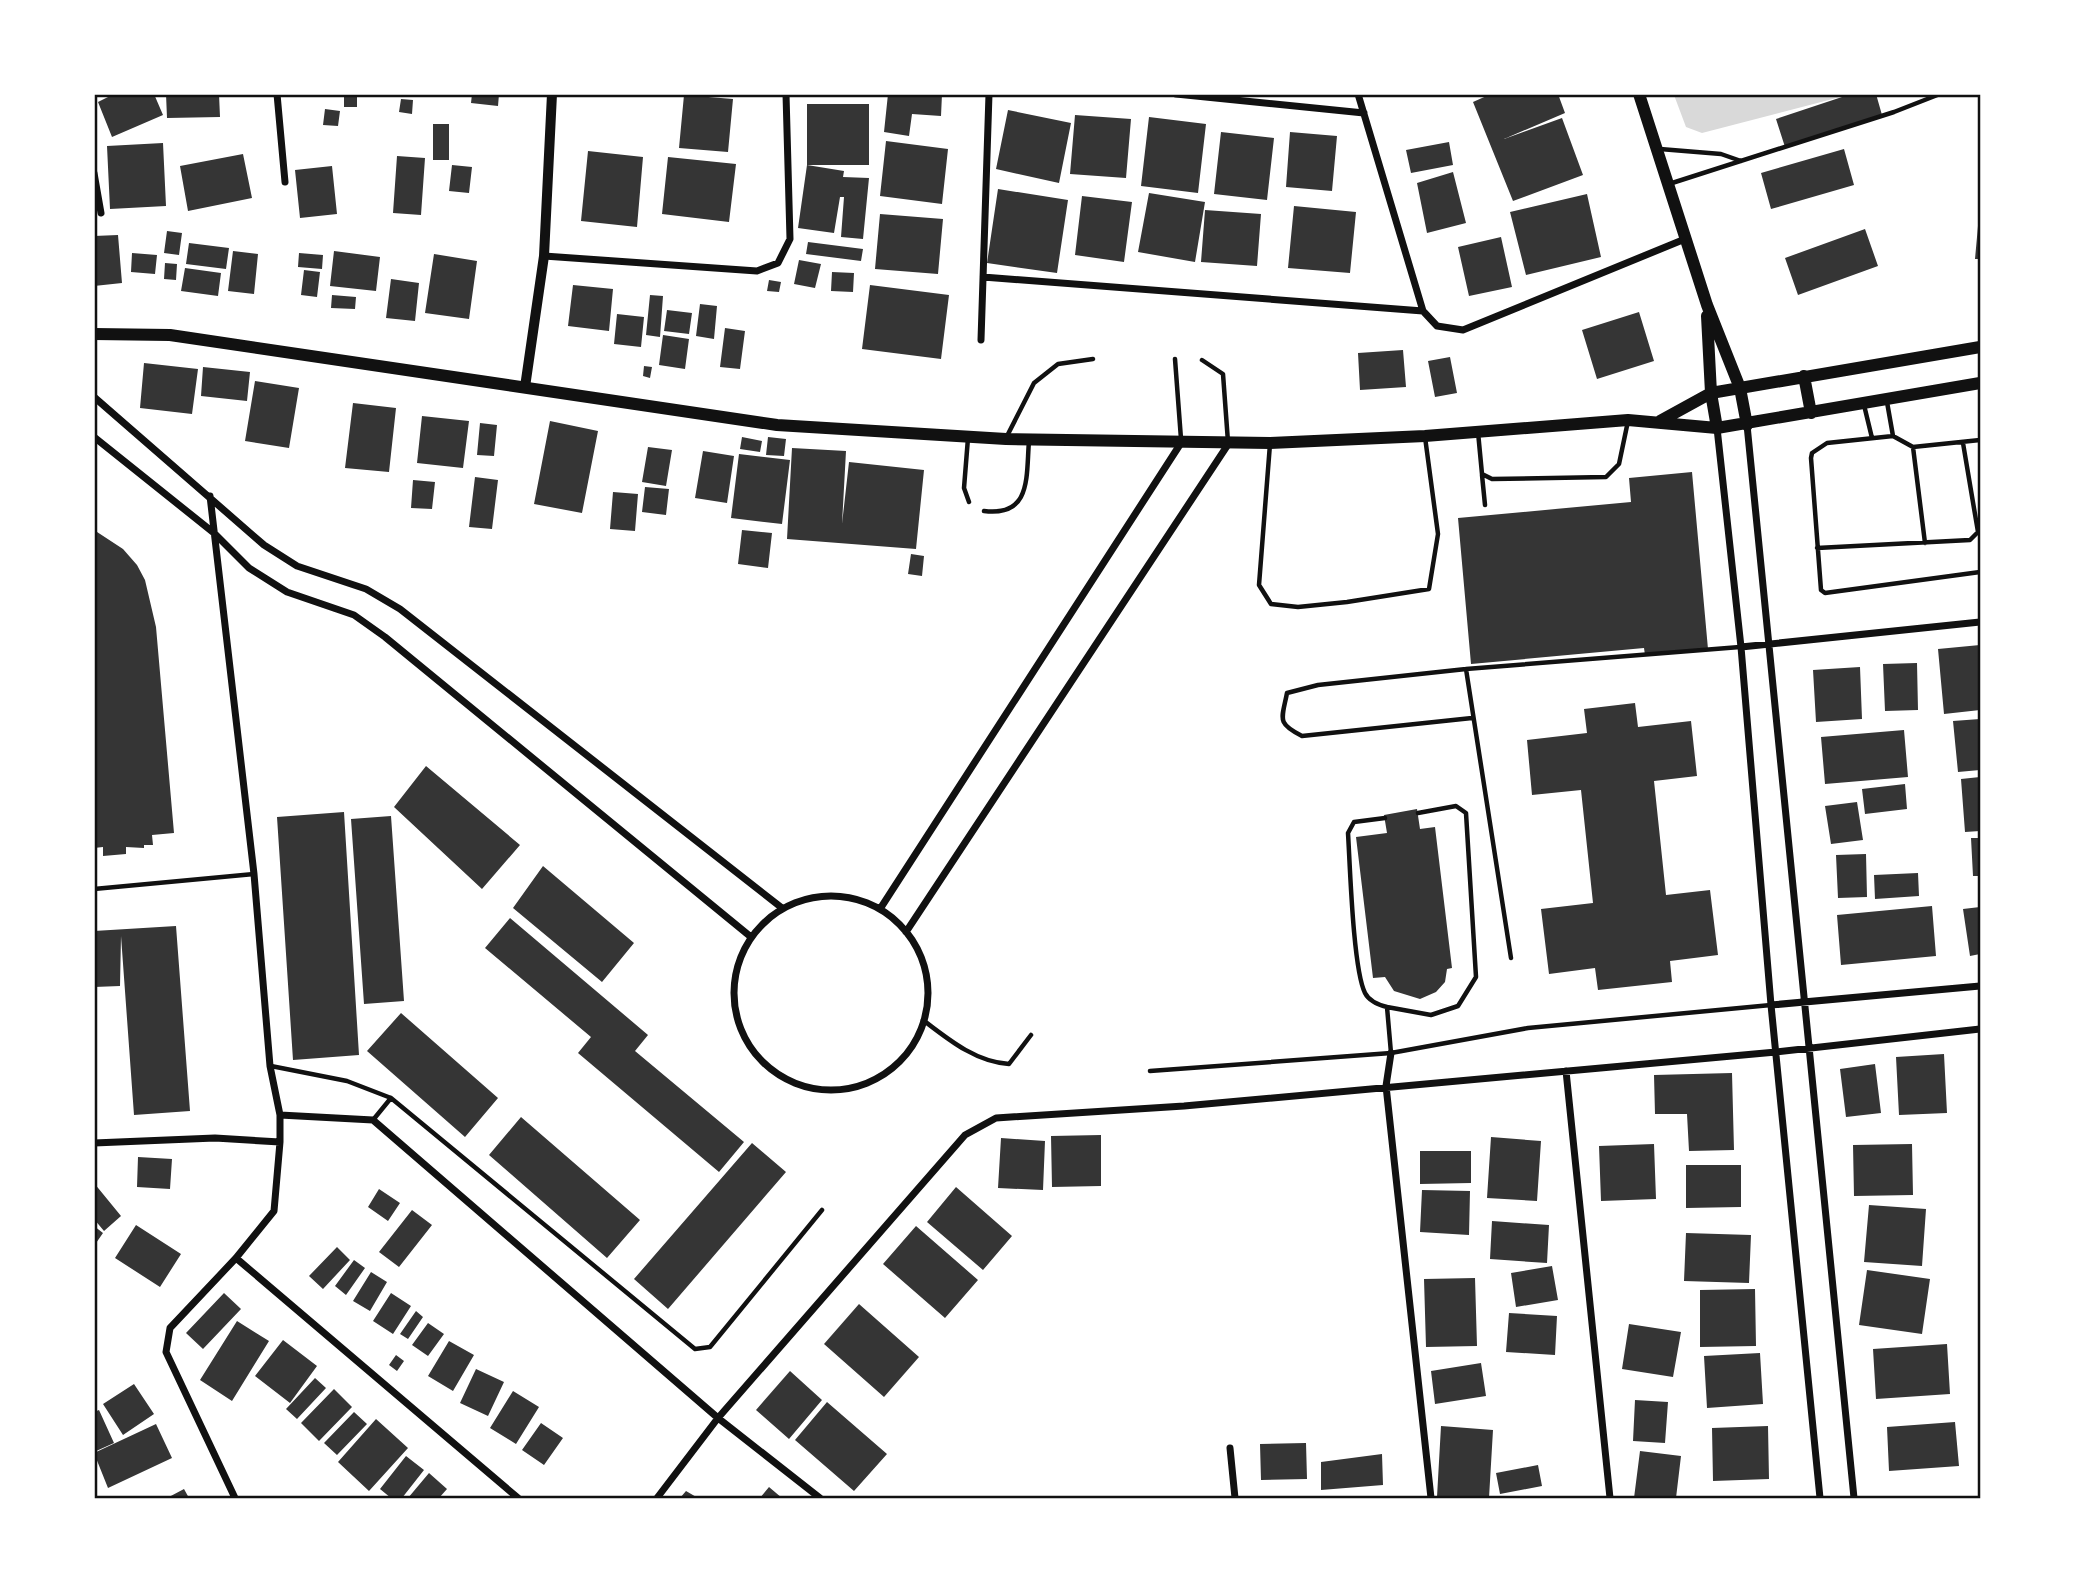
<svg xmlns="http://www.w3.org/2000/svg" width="2075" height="1593" font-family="Overpass,sans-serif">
  <rect width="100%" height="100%" fill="#fff"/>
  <path fill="#d9d9d9" d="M1674,95V94L1848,95L1702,133L1686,127Z"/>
  <path fill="#353535" d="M114,94H154L163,115L112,137L98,102Z
    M166,94H219L220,117L167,118Z
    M472,94H499L498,106L471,103Z
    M888,94H942L941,116L912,114L909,136L884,132Z
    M1491,94H1558L1565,113L1504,139L1562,118L1583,175L1513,201L1473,102Z
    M1851,94H1876L1882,115L1785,147L1776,119Z
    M684,95L733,99L728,152L679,148Z
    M344,96L357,97V107H344Z
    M401,99L413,100L412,114L399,112Z
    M807,104H869V165H807L844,171L843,177L869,178L863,239L841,237L844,197H840L834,233L798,228L807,165Z
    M325,109L340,111L338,126L323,125Z
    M1008,110L1071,123L1059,183L996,169Z
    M1075,115L1131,119L1126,178L1070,174Z
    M1149,117L1206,124L1198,193L1141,186Z
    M433,124H449V160H433Z
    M1221,132L1274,138L1267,200L1214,194Z
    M1290,132L1337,136L1332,191L1286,187Z
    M886,141L948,149L942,204L880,196Z
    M1449,142L1453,165L1411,173L1406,150Z
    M163,143L166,206L110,209L107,146Z
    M1844,149L1854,185L1771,209L1761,173Z
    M588,151L643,157L637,227L581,221Z
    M243,154L252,198L188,211L180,166Z
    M397,156L425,158L421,215L393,213Z
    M668,157L736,164L729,222L662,214Z
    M452,165L472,167L469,193L449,191Z
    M332,166L337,214L300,218L295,170Z
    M1453,172L1466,223L1427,233L1417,183Z
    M998,189L1068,200L1057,273L987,263Z
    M1149,193L1205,202L1195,262L1138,252Z
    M1587,194L1601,257L1526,275L1510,212Z
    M1082,196L1132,202L1124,262L1075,255Z
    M1294,206L1356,212L1350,273L1288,268Z
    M1205,210L1261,214L1257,266L1201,262Z
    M880,214L943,219L938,274L875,269Z
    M1979,215H1980V259H1975Z
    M1865,229L1878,266L1798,295L1785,258Z
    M167,231L182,233L179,255L164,253Z
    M118,235L122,283L94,286V236Z
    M1501,237L1512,287L1469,296L1458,247Z
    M808,242L863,249L861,261L806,254Z
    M189,243L229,248L226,269L186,264Z
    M233,251L258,254L254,294L228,291Z
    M334,251L380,257L376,291L330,286Z
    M132,253L157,255L155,274L131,272Z
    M299,253L323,255L322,269L298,267Z
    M434,254L477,261L469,319L425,313Z
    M799,260L821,264L815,288L794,284Z
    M165,263L177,264L176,280L164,279Z
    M185,268L221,273L218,296L181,291Z
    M304,270L320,272L317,297L301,295Z
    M832,272L854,273L853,292L831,291Z
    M391,279L419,283L415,321L386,318Z
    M769,280L781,282L779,292L767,291Z
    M573,285L613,289L609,331L568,326Z
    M870,285L949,295L941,359L862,349Z
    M332,295L356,297L355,309L331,308Z
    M650,295L663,296L660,337L646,335Z
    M700,304L717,306L714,339L696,336Z
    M667,310L692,313L689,334L664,331Z
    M1639,312L1654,361L1597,379L1582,330Z
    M617,314L644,317L641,347L614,344Z
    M725,328L745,331L740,369L720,367Z
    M663,335L689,339L685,369L659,365Z
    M1403,350L1406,387L1360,390L1358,353Z
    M1450,357L1457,393L1435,397L1428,361Z
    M144,363L198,369L192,414L140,408Z
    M644,366L652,367L650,378L643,376Z
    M203,367L250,372L247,401L201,396Z
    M255,381L299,388L289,448L245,441Z
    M353,403L396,408L389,472L345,468Z
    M422,416L469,421L463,468L417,463Z
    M550,421L598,431L582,513L534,504Z
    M480,423L497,425L494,456L477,455Z
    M742,437L762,441L760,452L740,449Z
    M768,437L786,439L784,456L766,455Z
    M648,447L672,450L666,486L642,482Z
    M792,448L846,451L842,524L849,462L924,470L916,549L787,539Z
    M703,451L734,456L727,503L695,498Z
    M739,454L790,460L782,524L731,518Z
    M1692,472L1708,649L1645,655L1644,648L1471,664L1458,518L1631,502L1629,478Z
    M475,477L498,480L492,529L469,527Z
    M413,480L435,482L432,509L411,508Z
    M645,487L669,489L666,515L642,512Z
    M613,492L638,494L635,531L610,529Z
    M94,530L123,549L137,565L145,580L156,627L174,833L152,835L153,845H144V848L126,847V854L103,856V847L94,848Z
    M742,530L772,533L768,568L738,564Z
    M911,554L924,556L922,576L908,574Z
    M1980,645V710L1944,714L1938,649Z
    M1917,663L1918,710L1885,711L1883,664Z
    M1860,667L1862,719L1816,722L1813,670Z
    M1635,703L1638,727L1691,721L1697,776L1654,781L1666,895L1710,890L1718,955L1670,961L1672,982L1598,990L1595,968L1549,974L1541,909L1593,903L1581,790L1532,795L1527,740L1587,733L1584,709Z
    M1980,719V770L1958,772L1953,721Z
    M1904,730L1908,777L1825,784L1821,737Z
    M426,766L520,845L482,889L394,807Z
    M1980,777V831L1965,832L1961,779Z
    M1905,784L1907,809L1865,814L1862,789Z
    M1857,802L1863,840L1831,844L1825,806Z
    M1417,809L1420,829L1435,827L1452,968L1447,969L1445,982L1436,992L1420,999L1394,991L1385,977L1373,978L1356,837L1387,833L1384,815Z
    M344,812L359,1055L293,1060L277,817Z
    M391,816L404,1001L364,1004L351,819Z
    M1971,838H1980V876H1973Z
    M1866,854L1867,897L1838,898L1836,855Z
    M543,866L634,943L602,982L513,908Z
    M1918,873L1919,896L1875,899L1874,875Z
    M1932,906L1936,956L1841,965L1837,915Z
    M1980,907V954L1970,956L1963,909Z
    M510,918L648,1035L635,1051L744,1142L719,1172L578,1053L591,1037L485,948Z
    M176,926L190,1111L134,1115L121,936L120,986L94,987V931Z
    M401,1013L498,1098L465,1137L367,1051Z
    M1944,1054L1947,1113L1899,1115L1896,1057Z
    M1875,1064L1881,1113L1846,1117L1840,1069Z
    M1732,1073L1734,1150L1689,1151L1687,1114H1655L1654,1075Z
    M521,1117L640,1220L607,1258L489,1155Z
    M1101,1135V1186L1052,1187L1051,1136Z
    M1491,1137L1541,1141L1537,1201L1487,1198Z
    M1001,1138L1045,1141L1043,1190L998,1188Z
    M752,1143L786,1172L668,1309L634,1279Z
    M1654,1144L1656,1199L1601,1201L1599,1146Z
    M1912,1144L1913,1195L1854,1196L1853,1145Z
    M1420,1151H1471V1183L1420,1184Z
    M138,1157L172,1159L170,1189L137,1187Z
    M1686,1165H1741V1207L1686,1208Z
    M94,1183L121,1216L104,1231L94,1219Z
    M956,1187L1012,1236L983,1270L927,1222Z
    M379,1189L400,1203L388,1221L368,1207Z
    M1422,1190L1470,1191L1469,1235L1420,1232Z
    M1869,1205L1926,1209L1922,1266L1864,1262Z
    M412,1210L432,1225L399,1267L379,1252Z
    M1492,1221L1549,1225L1547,1263L1490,1259Z
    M136,1225L181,1254L160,1287L115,1258Z
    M94,1226L103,1233L94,1246Z
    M916,1226L978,1280L945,1318L883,1264Z
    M1686,1233L1751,1235L1749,1283L1684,1281Z
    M337,1247L350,1260L323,1289L309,1276Z
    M354,1260L365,1268L346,1295L335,1286Z
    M1552,1266L1558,1300L1516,1307L1511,1273Z
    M1867,1270L1930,1279L1922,1334L1859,1325Z
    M371,1272L387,1282L370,1311L353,1301Z
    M1475,1278L1477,1346L1426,1347L1424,1279Z
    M1755,1289L1756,1346L1700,1347V1290Z
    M224,1293L241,1309L203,1349L186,1333Z
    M391,1293L411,1306L393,1334L373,1321Z
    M859,1304L919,1357L884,1397L824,1344Z
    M416,1311L423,1317L408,1339L400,1334Z
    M1509,1313L1557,1316L1555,1355L1506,1352Z
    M237,1321L269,1341L232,1401L200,1380Z
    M428,1323L444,1334L428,1356L412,1345Z
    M1629,1324L1681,1332L1673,1377L1622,1369Z
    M283,1340L317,1366L290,1403L255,1376Z
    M449,1341L474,1355L453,1391L428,1376Z
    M1947,1344L1950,1394L1876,1399L1873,1349Z
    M1760,1353L1763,1404L1707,1408L1704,1356Z
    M396,1355L404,1361L397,1371L389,1365Z
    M1481,1363L1486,1396L1435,1404L1431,1371Z
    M476,1369L504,1382L488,1416L460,1403Z
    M790,1371L822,1400L789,1439L756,1410Z
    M315,1378L326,1388L297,1419L286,1409Z
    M134,1384L154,1414L123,1435L103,1404Z
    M334,1389L352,1407L319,1441L301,1423Z
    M513,1391L539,1407L516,1444L490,1428Z
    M1635,1400L1668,1402L1665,1443L1633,1441Z
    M827,1402L887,1454L854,1491L795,1440Z
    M99,1410L114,1443L94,1452V1412Z
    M354,1412L367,1424L337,1455L324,1443Z
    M376,1419L408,1448L369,1491L338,1462Z
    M1955,1422L1959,1466L1889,1471L1887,1427Z
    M541,1423L563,1438L544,1465L522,1450Z
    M156,1424L172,1458L108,1488L94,1453Z
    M1441,1426L1493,1430L1489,1498L1437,1497Z
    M1768,1426L1769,1479L1713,1481L1712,1428Z
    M1306,1443L1307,1479L1261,1480L1260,1444Z
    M1640,1451L1681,1456L1676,1498H1634Z
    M1382,1454L1383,1485L1321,1490V1462Z
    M406,1456L424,1470L402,1498H391L380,1489Z
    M1538,1465L1542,1486L1500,1494L1496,1473Z
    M429,1473L447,1489L439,1498H408Z
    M769,1487L782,1498H760Z
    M184,1489L189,1498H167Z
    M686,1491L698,1498H680Z"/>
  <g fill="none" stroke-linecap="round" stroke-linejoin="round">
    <path stroke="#111" stroke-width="4.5" d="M1660,149L1721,154L1741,161
      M1669,184L1894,112L1940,94
      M1175,359L1181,439
      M1202,360L1223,374L1228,442
      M1887,402L1893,436
      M1864,405L1872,438
      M1478,432L1482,474L1492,479L1606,477L1619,464L1628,421
      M968,438L964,488L969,502
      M1006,438L1034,383L1058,364L1093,359
      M1980,440L1913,447L1893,436L1827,443L1812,453L1811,458L1821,590L1825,593L1980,572
      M1270,444L1259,585L1271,604L1298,607L1347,602L1429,589L1438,534L1425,437
      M1913,447L1925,543
      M1482,475L1485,505
      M984,511C1032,517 1026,476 1029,441
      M1817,548L1970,540L1978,532L1963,443
      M1466,669L1318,685L1287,693C1282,719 1276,723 1302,736L1472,718
      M1385,818L1354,822L1348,833C1350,865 1353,969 1365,993C1369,1001 1379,1005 1387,1007L1391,1053
      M94,889L254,874
      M1511,958L1466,669L1740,647
      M1387,1007L1431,1015L1458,1006L1476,977L1466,813L1456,806L1418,813
      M923,1020C949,1040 976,1062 1009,1064L1031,1035
      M271,1066L347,1081L391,1098L695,1349L710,1347L822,1210
      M1150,1071L1391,1053L1528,1028L1771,1005
      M373,1120L391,1098"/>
    <path stroke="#111" stroke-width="7" d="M277,94L285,182
      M1176,94L1364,113
      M1358,94L1423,311L1437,326L1463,330L1685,239
      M94,173L101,213
      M544,256L757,271L778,263L790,239L786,94
      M983,277L1423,311
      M981,340L989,94
      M94,397L264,545L297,566L366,589L400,609L782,908
      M1747,425L1854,1498
      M1717,428L1741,647L1771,1005L1820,1498
      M94,437L214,533L249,568L287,592L354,615L385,637L751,937
      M210,496L254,874L270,1066L280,1115V1142L274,1211L236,1258L170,1328L166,1352L235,1498
      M1741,647L1980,622
      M734 993a97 97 0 1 1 194 0a97 97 0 1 1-194 0Z
      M880,909L1181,443
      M906,932L1229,443
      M1771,1005L1980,986
      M1391,1053L1386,1086L1431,1498
      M1566,1071L1610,1498
      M280,1115L373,1120L718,1418L820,1498
      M94,1143L215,1138L280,1142
      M236,1258L518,1498
      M1230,1448L1235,1498
      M657,1498L718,1418L965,1135L996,1118L1184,1106L1776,1052L1980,1029"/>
    <path stroke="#111" stroke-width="10" d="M525,387L544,256L552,94"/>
    <path stroke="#111" stroke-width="12" d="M1639,94L1707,305L1740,388L1747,425
      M1707,316L1711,393L1717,428
      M94,334L170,335L777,425L1006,439L1270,443L1425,436L1628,420L1717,428L1980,383
      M1804,376L1811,413
      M1660,421L1711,393L1980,347"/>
  </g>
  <rect width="2075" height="1593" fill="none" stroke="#ffffff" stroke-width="192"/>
  <rect x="96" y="96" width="1883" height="1401" fill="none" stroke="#111" stroke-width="2.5"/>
</svg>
